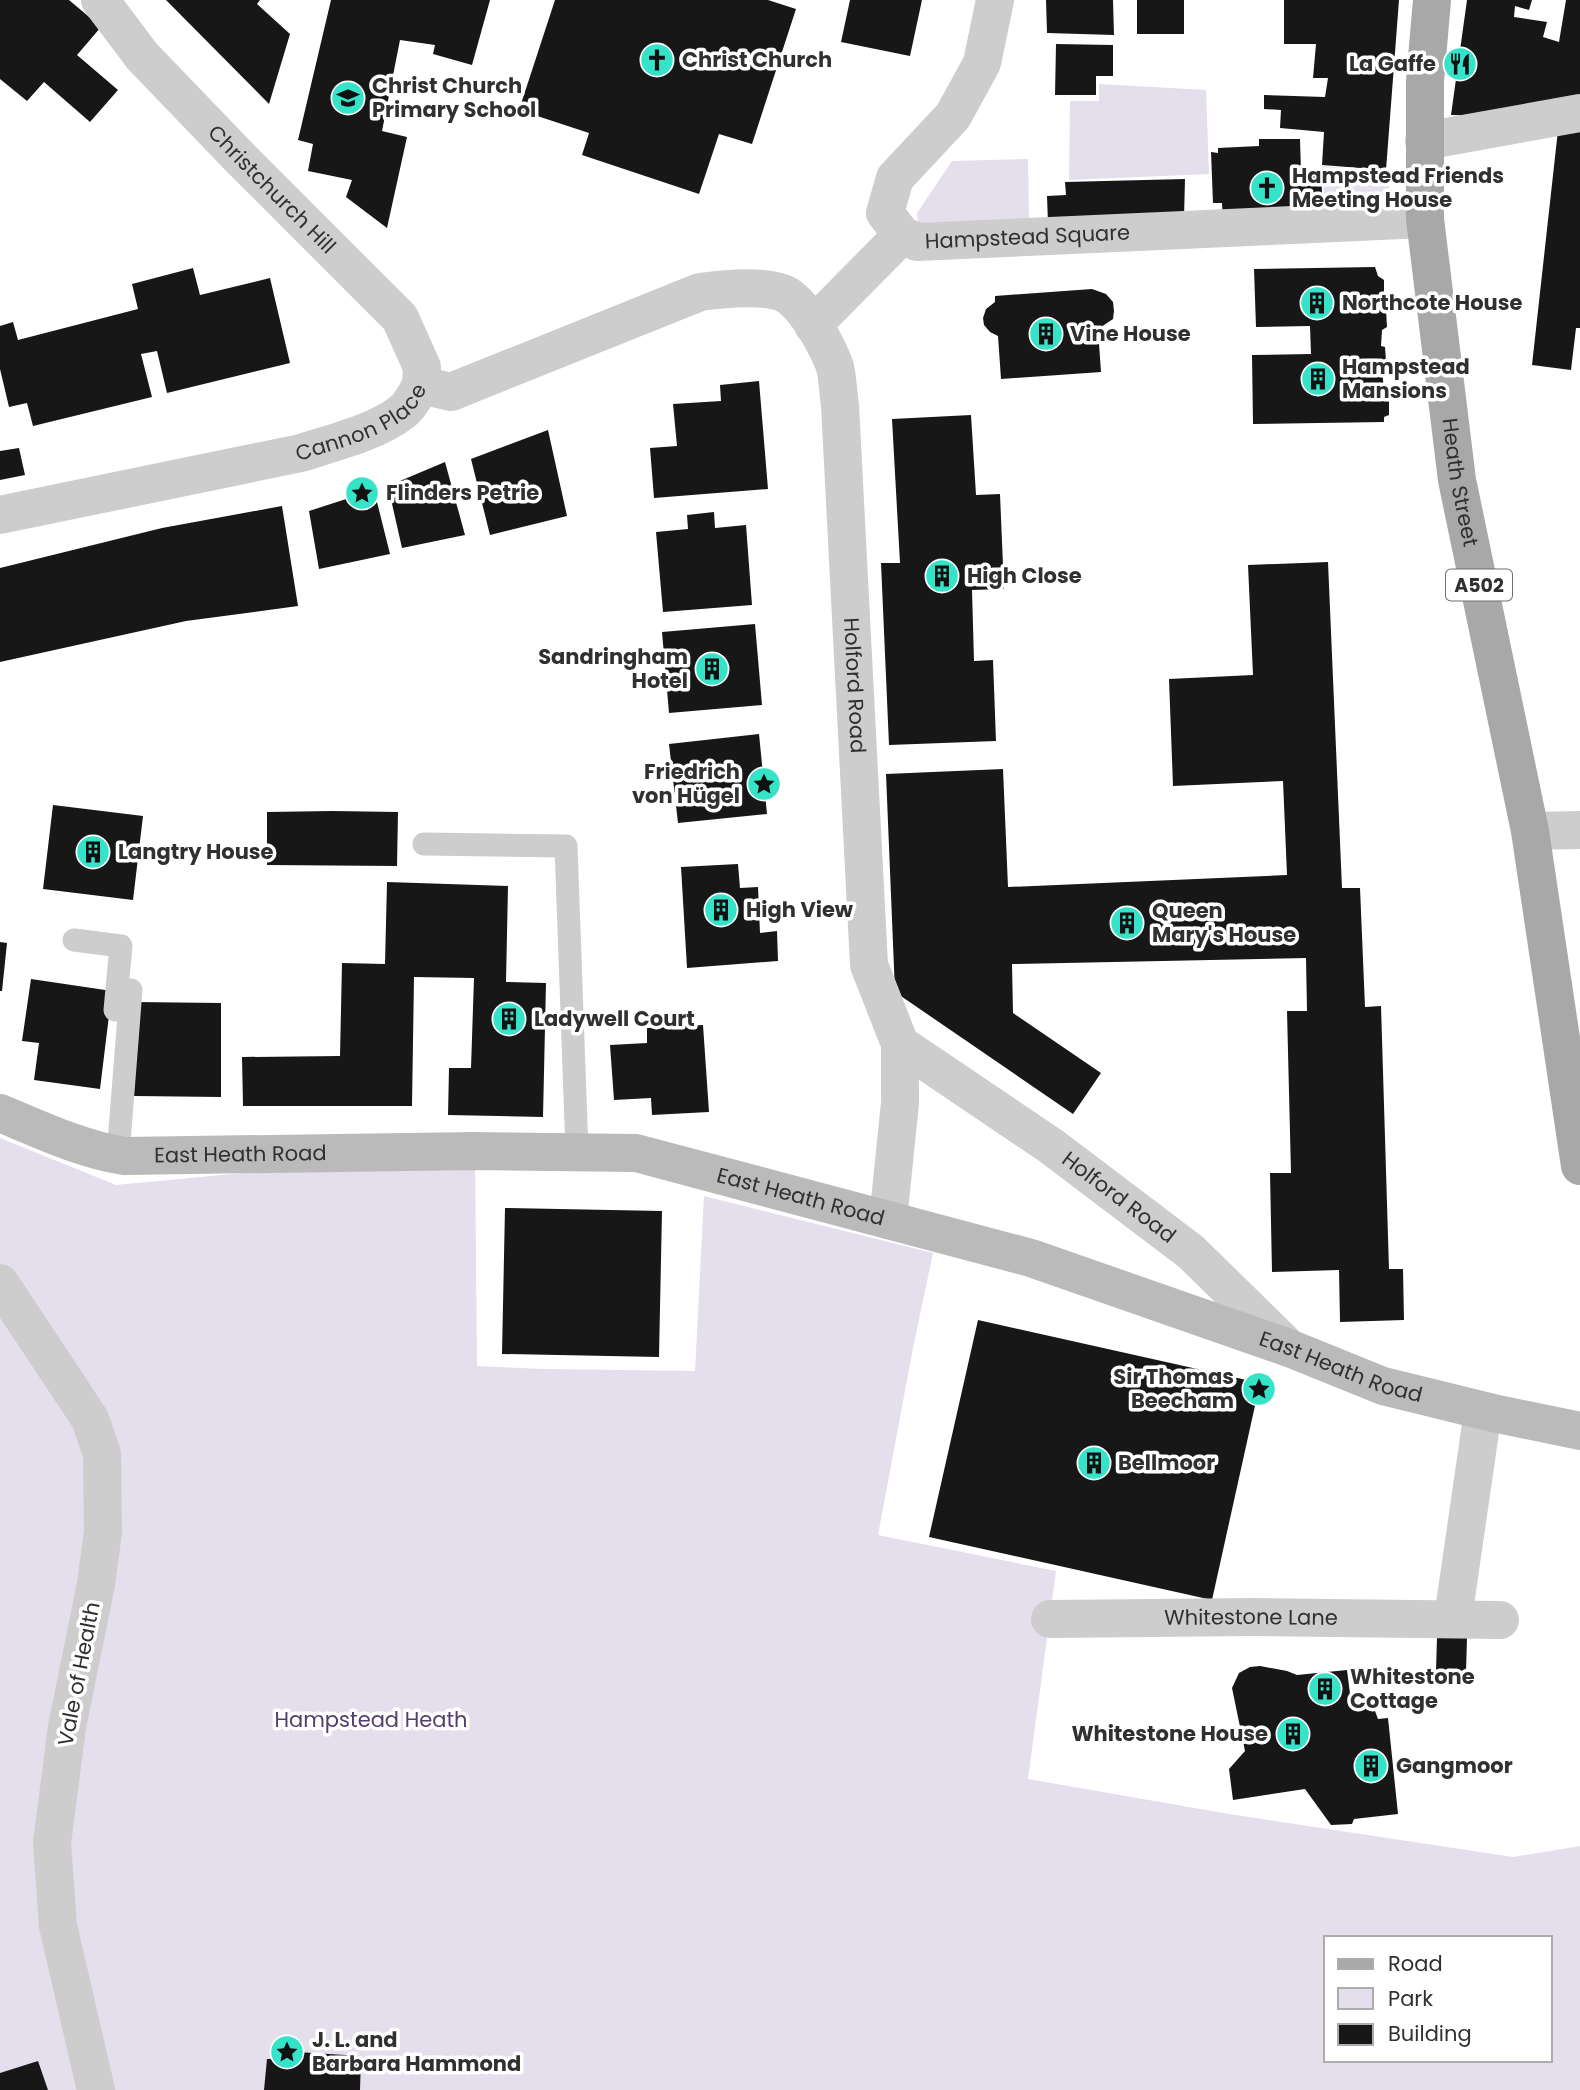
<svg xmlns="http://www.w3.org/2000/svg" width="1580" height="2090" font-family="Poppins,sans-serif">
  <rect width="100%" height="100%" fill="#fff"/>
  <path fill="#e4deed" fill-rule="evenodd" d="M1099,84L1206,90L1209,174L1069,180L1070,101H1099Z
    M1028,159L1029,220L918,223L917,213L952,161Z
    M1322,166L1390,172L1387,212H1325Z
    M0,1138L116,1185L475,1151L477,1366L544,1369L695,1371L704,1196L933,1253L913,1348L878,1535L1056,1571L1028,1779L1229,1814L1513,1857L1580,1846V2090H0ZM1326,1938H1550V2060H1326Z"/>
  <path fill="#171717" d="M0,0H69L101,27L77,55L118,90L90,122L44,82L27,101L0,79Z
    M166,0H260L257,4L290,34L269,104Z
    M331,0H490L472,65L433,54L435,45L400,40L382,131L407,137L387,228L346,197L352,180L308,171L313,144L298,140Z
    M555,0H768L796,9L752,144L719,134L699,194L582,155L589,133L519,110Z
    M850,0H922L910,56L841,42Z
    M1046,0H1113L1114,35L1047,33Z
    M1137,0H1184V34H1137Z
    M1284,0H1399L1386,170L1322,165L1324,132L1280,128L1281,110L1264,109V95L1325,97L1328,78H1313L1316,44H1284Z
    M1467,0H1532L1529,10L1515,6L1514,17L1547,22L1543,37L1559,42L1566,0H1580V103L1500,116L1451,115Z
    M1056,44L1113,45V76H1096V95H1055Z
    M1559,121L1580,124V328H1576L1571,370L1532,365Z
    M1259,139H1300L1301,172L1321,171L1323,213L1223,221L1222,203H1213L1211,152L1218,153V148L1259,146Z
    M1185,179L1184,218L1048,223L1047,196L1066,195L1065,182Z
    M1375,267L1378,276L1384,280V296L1379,299L1380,307L1386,310L1387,327L1382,330L1381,346L1385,347L1386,361L1382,364L1384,395L1389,397V415L1384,417V422L1253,424L1252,355L1311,354L1310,326L1256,327L1254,269Z
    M193,268L200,295L270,278L290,363L167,393L157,351L141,354L152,397L33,426L27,403L9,407L0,369V326L13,322L18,340L138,309L132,284Z
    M1092,289L1106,294L1113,302L1114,311L1113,319L1098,329L1101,372L1001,379L998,336L990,332L984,325L983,318L986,309L995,302V296Z
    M759,381L768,489L654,498L650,448L677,446L673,404L721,401L720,385Z
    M971,415L976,495L1000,494L1004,589L972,590L974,661L993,660L996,741L889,745L881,563H900L892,419Z
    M548,430L567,516L490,535L471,459Z
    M19,448L25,475L0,480V451Z
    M445,462L465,535L402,548L388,486Z
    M374,490L390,554L319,569L309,511Z
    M282,506L298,606L186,621L0,662V568L162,528Z
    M714,512L715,528L746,525L752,605L663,612L656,532L688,529L687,515Z
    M1328,562L1342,888H1360L1365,1007L1381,1006L1389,1269H1403L1404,1320L1340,1322L1339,1270L1272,1272L1270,1173H1291L1287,1011H1307L1306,958L1012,964L1013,1013L1101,1073L1073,1114L895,992L886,774L1003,769L1008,887L1287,875L1283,781L1173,786L1169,679L1253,675L1248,565Z
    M755,624L762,705L669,713L662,632Z
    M759,734L767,814L678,823L669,744Z
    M53,805L143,816L133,900L43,889Z
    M332,811L398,812L397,866L267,865V812Z
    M738,864L740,888L758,887L760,933L777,931L778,961L687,968L681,867Z
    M387,882L508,886L506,982L546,983L543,1117L448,1115L449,1068H471L474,978L414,977L412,1106H243L242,1057L340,1056L342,963L385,964Z
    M0,942L7,943L2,991H0Z
    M31,979L112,991L100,1089L34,1080L39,1043L22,1041Z
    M135,1002L221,1003V1097L134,1096Z
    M703,1025L709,1112L652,1115L651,1098L614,1100L610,1045L647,1043V1028Z
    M505,1208L662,1211L659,1357L502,1354Z
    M978,1320L1260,1383L1212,1600L929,1537Z
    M1437,1637L1467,1638L1466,1672L1436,1671Z
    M1260,1666L1287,1671L1297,1675L1347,1670L1351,1702L1356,1700L1372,1703L1378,1719L1388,1718L1398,1814L1354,1819L1352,1824L1331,1825L1305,1789L1233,1800L1229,1769L1245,1751L1232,1688L1239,1673L1250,1667Z
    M281,2051L361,2056L360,2090H264L267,2059H280Z
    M38,2061L48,2090H0V2073Z"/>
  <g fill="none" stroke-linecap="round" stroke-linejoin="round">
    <path stroke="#cdcdcd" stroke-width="23" d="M424,844L566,846L577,1152
      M74,940L121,946L115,1010
      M118,1155L131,990"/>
    <g stroke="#cdcdcd" stroke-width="38">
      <path id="s1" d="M100,0L142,56L242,160L400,318L422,367L421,385"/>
      <path id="s2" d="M995,0L982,63L953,116L895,178L885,213L902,235L917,242L1425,219"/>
      <path d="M1424,141L1580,113"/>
      <path d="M813,325L902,235"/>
      <path id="s3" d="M0,515L301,453C332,443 377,432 402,412C410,406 416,394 421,385L451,392L700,292C722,289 773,283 791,298C808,311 828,347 835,367C838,379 838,393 840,405L869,965L900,1044"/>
      <path d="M1530,831L1580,830"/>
      <path id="s4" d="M888,1220L900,1103V1044L1051,1146L1191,1252L1289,1348"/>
      <path d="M0,1283L90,1419L102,1454L103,1532L96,1584L67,1727L52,1843L58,1926L96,2090"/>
      <path d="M1453,1618L1483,1411"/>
      <path id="s5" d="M1050,1619L1253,1617L1500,1620"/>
    </g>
    <path stroke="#bababa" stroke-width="38" id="s6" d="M0,1113C41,1130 81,1149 124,1156L475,1151L636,1153L1031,1258L1289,1348L1383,1386L1493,1413L1580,1431"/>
    <path stroke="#a8a8a8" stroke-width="38" id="s7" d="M1432,0L1425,81V219L1457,480L1530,831L1580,1166"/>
  </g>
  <defs>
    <g id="church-disc" transform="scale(1.75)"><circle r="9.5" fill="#35e3c8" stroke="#fff"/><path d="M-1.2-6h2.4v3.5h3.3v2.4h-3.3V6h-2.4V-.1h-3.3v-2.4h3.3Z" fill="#111"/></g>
    <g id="restaurant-disc" transform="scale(1.75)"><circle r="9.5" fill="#35e3c8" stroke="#fff"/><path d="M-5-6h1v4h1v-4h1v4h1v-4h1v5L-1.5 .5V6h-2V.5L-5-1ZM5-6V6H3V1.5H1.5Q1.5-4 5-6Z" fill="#111"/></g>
    <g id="school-disc" transform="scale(1.75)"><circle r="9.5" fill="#35e3c8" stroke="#fff"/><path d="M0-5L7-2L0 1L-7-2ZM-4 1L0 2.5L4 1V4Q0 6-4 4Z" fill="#111"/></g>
    <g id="building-disc" transform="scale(1.75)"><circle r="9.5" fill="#35e3c8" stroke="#fff"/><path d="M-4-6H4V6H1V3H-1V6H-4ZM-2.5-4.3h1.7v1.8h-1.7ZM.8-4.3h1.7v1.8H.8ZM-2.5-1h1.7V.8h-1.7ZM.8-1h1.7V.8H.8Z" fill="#111"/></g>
    <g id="sight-disc" transform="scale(1.75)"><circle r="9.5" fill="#35e3c8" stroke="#fff"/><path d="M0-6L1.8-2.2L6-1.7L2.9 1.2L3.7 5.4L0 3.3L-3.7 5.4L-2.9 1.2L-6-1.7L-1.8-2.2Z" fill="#111"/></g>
  </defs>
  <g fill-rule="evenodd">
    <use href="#church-disc" x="657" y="60"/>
    <use href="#restaurant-disc" x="1460" y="64"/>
    <use href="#school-disc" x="348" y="98"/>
    <use href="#church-disc" x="1267" y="188"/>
    <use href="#building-disc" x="1317" y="303"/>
    <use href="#building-disc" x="1046" y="334"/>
    <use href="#building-disc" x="1318" y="379"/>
    <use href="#sight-disc" x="362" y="493"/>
    <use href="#building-disc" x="942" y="576"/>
    <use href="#building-disc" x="712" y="669"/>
    <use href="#sight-disc" x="764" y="784"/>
    <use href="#building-disc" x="93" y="852"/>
    <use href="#building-disc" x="721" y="910"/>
    <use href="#building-disc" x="1127" y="923"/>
    <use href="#building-disc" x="509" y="1019"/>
    <use href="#sight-disc" x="1259" y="1389"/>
    <use href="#building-disc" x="1094" y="1463"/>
    <use href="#building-disc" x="1325" y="1689"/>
    <use href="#building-disc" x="1293" y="1734"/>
    <use href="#building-disc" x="1371" y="1766"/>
    <use href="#sight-disc" x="287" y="2052"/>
  </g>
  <g text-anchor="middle" stroke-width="7" stroke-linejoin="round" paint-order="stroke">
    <rect fill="#fff" stroke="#6e6e6e" stroke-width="2" x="1446" y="569.5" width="66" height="31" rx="5"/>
    <g font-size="19" font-weight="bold" fill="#303030">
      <text x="1479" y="592">A502</text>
    </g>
    <g font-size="21" font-weight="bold" fill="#303030" stroke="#fff" text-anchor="start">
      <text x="682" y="67">Christ Church</text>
      <text x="1436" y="71" text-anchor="end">La Gaffe</text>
      <text x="372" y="93">Christ Church<tspan x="372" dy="24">Primary School</tspan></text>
      <text x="1292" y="183">Hampstead Friends<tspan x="1292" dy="24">Meeting House</tspan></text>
      <text x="1342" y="310">Northcote House</text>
      <text x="1070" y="341">Vine House</text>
      <text x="1342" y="374">Hampstead<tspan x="1342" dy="24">Mansions</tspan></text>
      <text x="386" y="500">Flinders Petrie</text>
      <text x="967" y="583">High Close</text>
      <text x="688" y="664" text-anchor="end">Sandringham<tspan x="688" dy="24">Hotel</tspan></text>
      <text x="740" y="779" text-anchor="end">Friedrich<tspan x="740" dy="24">von Hügel</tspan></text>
      <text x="118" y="859">Langtry House</text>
      <text x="746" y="917">High View</text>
      <text x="1152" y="918">Queen<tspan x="1152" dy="24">Mary's House</tspan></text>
      <text x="534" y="1026">Ladywell Court</text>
      <text x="1234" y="1384" text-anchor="end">Sir Thomas<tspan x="1234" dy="24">Beecham</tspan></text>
      <text x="1118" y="1470">Bellmoor</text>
      <text x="1350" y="1684">Whitestone<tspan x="1350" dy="24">Cottage</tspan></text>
      <text x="1268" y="1741" text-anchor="end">Whitestone House</text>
      <text x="1396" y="1773">Gangmoor</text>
      <text x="312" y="2047">J. L. and<tspan x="312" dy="24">Barbara Hammond</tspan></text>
    </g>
    <g font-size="21" fill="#303030" stroke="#fff">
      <text dy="7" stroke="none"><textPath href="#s1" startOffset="256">Christchurch Hill</textPath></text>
      <text dy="7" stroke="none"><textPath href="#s2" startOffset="401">Hampstead Square</textPath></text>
      <text dy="7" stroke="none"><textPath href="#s3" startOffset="376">Cannon Place</textPath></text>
      <text dy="7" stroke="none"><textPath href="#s7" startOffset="485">Heath Street</textPath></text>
      <text dy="7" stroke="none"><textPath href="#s3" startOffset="1244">Holford Road</textPath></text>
      <text dy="7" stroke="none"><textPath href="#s6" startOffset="248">East Heath Road</textPath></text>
      <text dy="7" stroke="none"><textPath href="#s6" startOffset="814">East Heath Road</textPath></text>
      <text dy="7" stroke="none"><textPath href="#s4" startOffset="444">Holford Road</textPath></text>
      <text dy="7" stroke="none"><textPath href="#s6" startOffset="1381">East Heath Road</textPath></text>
      <text dy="7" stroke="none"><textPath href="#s5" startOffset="201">Whitestone Lane</textPath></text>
      <text transform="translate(79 1674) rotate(-79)" y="7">Vale of Health</text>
    </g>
    <g font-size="21" fill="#523d6b" stroke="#fff">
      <text x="371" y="1727">Hampstead Heath</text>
    </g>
  </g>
  <rect x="1324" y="1936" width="228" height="126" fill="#ffffff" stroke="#acacac" stroke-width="2"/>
  <rect x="1338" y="1959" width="35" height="10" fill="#a8a8a8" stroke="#acacac" stroke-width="2"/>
  <text x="1388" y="1971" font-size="21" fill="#303030">Road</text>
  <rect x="1338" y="1988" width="35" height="21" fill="#e4deed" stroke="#acacac" stroke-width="2"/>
  <text x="1388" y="2006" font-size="21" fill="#303030">Park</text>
  <rect x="1338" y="2024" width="35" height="21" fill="#171717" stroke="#acacac" stroke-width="2"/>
  <text x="1388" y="2041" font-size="21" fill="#303030">Building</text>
</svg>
